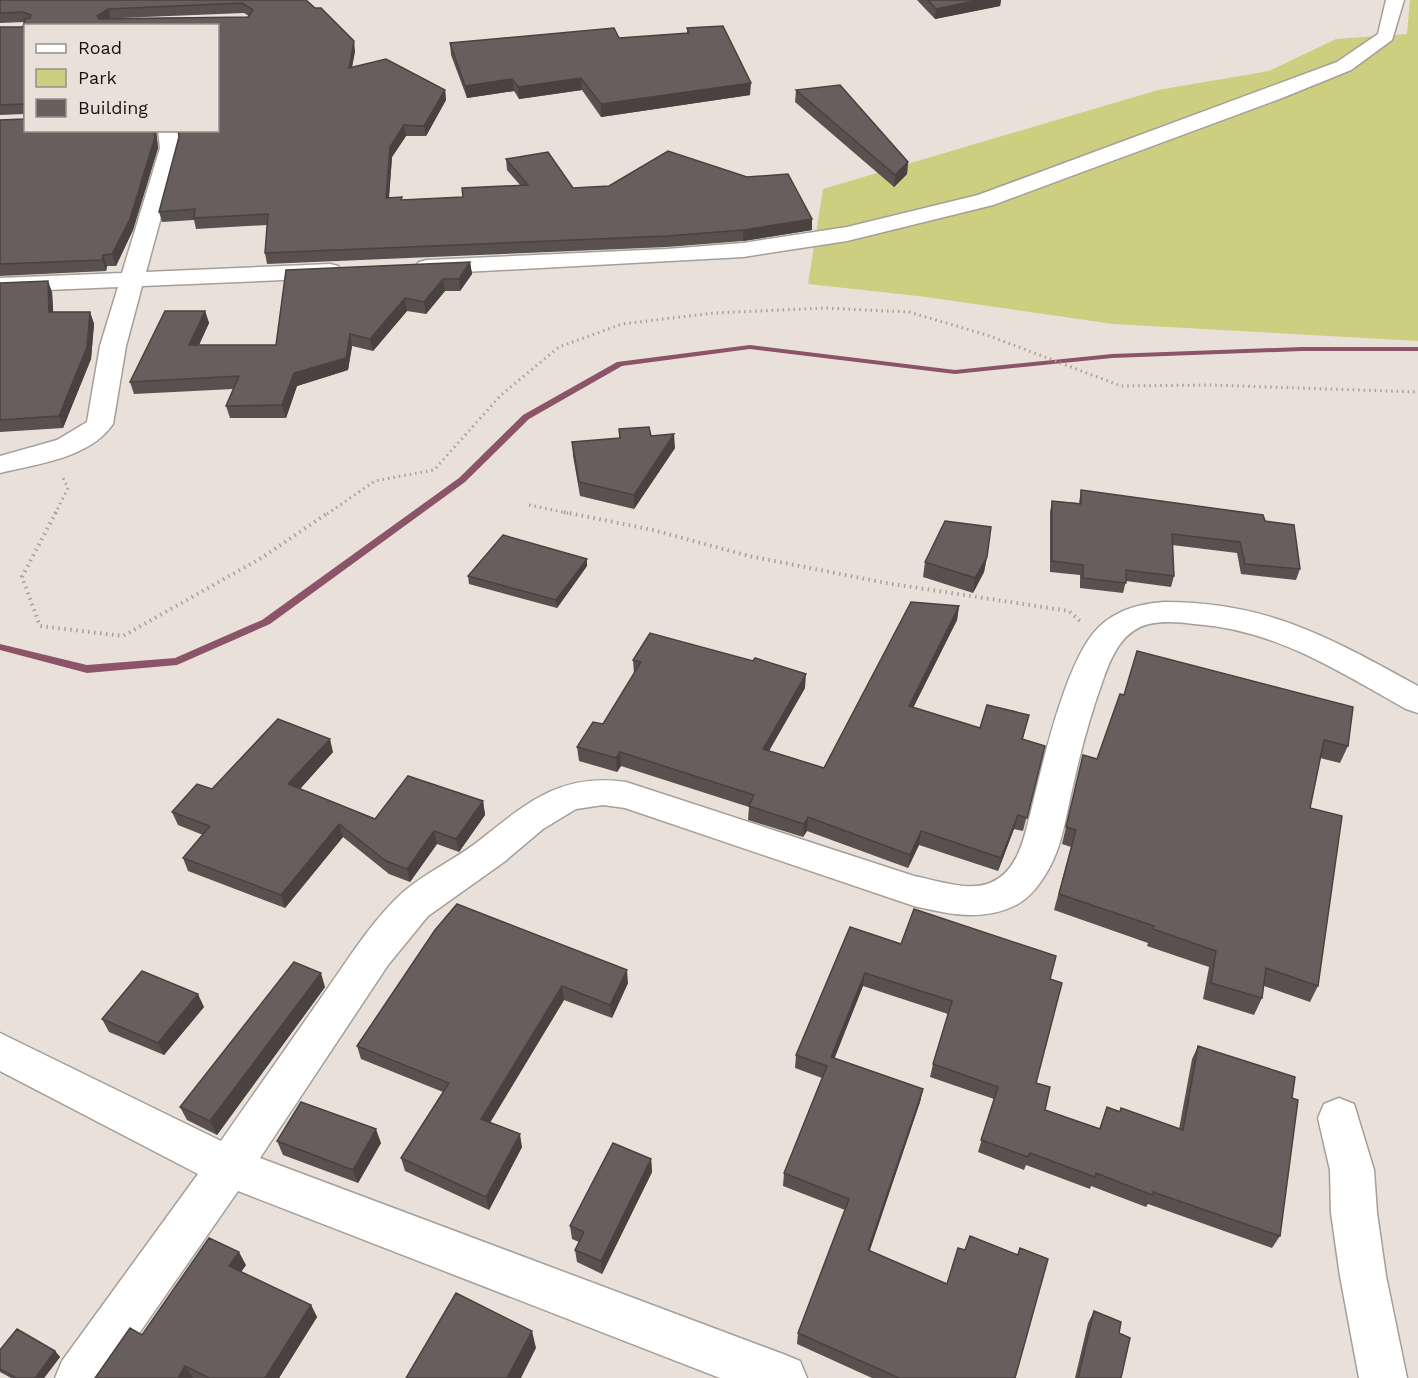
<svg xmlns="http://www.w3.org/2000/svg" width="1418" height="1378" font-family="'Work Sans',sans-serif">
  <rect width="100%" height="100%" fill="#eae0da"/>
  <path fill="#cdce80" d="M1410,0H1418V341L1113,324L926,297L808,284L823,189L1158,90L1269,71L1336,39L1407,34Z"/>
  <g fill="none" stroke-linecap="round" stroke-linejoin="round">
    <path fill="#8c5468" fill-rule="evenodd" d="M750,345L955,370L1112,354L1302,347H1418V351H1302L1112,358L955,374L750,349L622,366L529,419L465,482L270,624L177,665L87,673L0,650V644L87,665L175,658L262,620L459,478L523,415L617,362Z"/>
    <g stroke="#a79e98" stroke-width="3">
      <path id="minor" d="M1386,0H1404L1392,40L1351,70L1282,98L993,205L847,241L743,257L427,274L419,272L415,267L419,262L427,260L667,249L743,243L847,227L978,195L1337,62L1378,34Z
        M158,130H178L180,148L146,272L330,264L338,266L342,271L338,276L330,278L142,286L126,346L113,424C90,458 37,464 0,473V456L57,440L87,422L100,346L118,287L0,292V278L122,273L160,148Z
        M1164,602C1269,602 1330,638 1418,686V713L1406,709C1336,670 1277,630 1194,624C1180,622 1163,621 1149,624C1123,630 1112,655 1104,677C1091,713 1081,749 1073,786C1068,806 1065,828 1058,848C1051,868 1036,895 1016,905C982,922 949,914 914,906L625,808L603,805L576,809L543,829L504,862L428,916L388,965L260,1158L783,1354L800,1361L807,1378H720L238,1191L108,1378H55L62,1361L198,1174L0,1071V1033L221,1141C255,1092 289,1044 323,995C347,961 370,923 401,894C424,873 455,860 480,840C528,802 561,773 626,782L914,876C935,880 969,892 990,883C1019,871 1024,837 1031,811C1042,766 1066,659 1098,628C1116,610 1139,604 1164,602Z
        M1339,1098L1354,1104L1374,1170L1377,1213L1386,1276L1407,1378H1359L1340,1276L1331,1213L1330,1170L1318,1118L1324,1104Z"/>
    </g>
    <path stroke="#a8a09b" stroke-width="3" stroke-dasharray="1.5 4" stroke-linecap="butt" d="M529,505L572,514
      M55,514L68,488L63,478
      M327,514L375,481L434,470L501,395L559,347L622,324L714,313L825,308L909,312L987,335L1121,386L1210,385L1418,392"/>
    <path stroke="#a8a09b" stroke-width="4" stroke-dasharray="1.5 4.5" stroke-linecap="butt" d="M56,512L22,577L40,626L123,636L263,557L329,512
      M564,512L653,530L749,556L886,583L1069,611L1080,621"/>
    <use href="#minor" fill="#fff" fill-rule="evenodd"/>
  </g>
  <path fill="#595150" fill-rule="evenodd" d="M0,0H306L355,51L352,67L445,90L446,100L426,136H406L392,157L389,198L402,200L463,197L520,185L507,170L506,159L573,188L812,219V230L743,241L667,247L267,264L265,253L267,225L196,229L194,220L162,222L159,212L218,26L26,130H156L158,148L133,230L116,266H107L106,271L0,276V120L24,119V114L0,115V27H23L24,22L0,23ZM244,13L249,16L248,17L120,18Z
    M917,0H1001L1000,6L935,19Z
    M687,28L750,95L601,117L582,90L519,99L514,91L467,98L451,55L450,43L619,38L687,33Z
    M796,90L908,162L907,174L894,187L795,102Z
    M470,262L472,274L460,291H445L426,314L407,311L373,351L352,346L348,370L297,386L286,418H230L226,406L233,389L134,394L130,382L205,311L209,323L199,345H276Z
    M0,283L52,292L53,312H90L94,324L91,359L63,428L0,432Z
    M619,429L651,436L675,448L634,509L580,496L573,456L572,442L619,438Z
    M1081,490L1265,521L1300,569L1296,580L1241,574L1237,553L1172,545L1174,576L1171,587L1126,581L1123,593L1080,588V575L1050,572V512L1052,501L1079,503Z
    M987,557L984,572L973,593L923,577L925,562Z
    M587,566L557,608L469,584L468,576Z
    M959,606L957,620L913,708L980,728L1029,715L1023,739L1045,746L1023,831L1014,829L998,871L919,845L908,868L807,831L803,837L748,820L749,807L621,766L617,772L579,761L577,747L603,724L634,674L633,660L805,688L769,751L824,768Z
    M1124,695L1353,707L1348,746L1340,763L1320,758L1310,808L1318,986L1310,1002L1264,986L1262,998L1254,1015L1203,999L1209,967L1147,946L1148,943L1054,910L1071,847L1062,844L1083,755L1097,759Z
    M333,752L300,789L375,819L483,801L485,815L459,852L437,844L410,882L389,874L343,837L285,908L188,871L183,858L203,835L178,825L172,812L212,789Z
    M850,927L901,944L1050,979L1036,1083L1045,1110L1099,1129L1107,1107L1179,1129L1192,1059L1198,1046L1292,1098L1280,1236L1272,1248L1148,1204L1146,1207L1091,1186L1090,1189L1026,1165L1024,1170L978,1152L994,1099L930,1077L933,1064L948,1014L863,986L834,1058L923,1089L920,1102L869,1251L947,1284L965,1250L1017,1255L1020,1248L1015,1378H872L797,1344L798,1333L845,1210L783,1186L784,1173L822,1078L795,1068L796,1055Z
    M435,930L628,983L612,1018L564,1000L490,1123L522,1147L489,1210L405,1171L401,1158L443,1092L361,1059L357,1046Z
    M325,987L217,1135L187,1120L180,1107Z
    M204,1007L164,1055L109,1032L102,1019Z
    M277,1141L381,1143L358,1183L283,1155Z
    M651,1159L652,1172L602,1274L577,1262L575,1250L579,1242L572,1239L570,1226Z
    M246,1265L241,1272L311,1305L317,1317L279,1378H95L142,1335Z
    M1094,1311L1121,1378H1075L1088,1323Z
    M0,1350L55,1351L60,1357L44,1378H11L0,1372Z"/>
  <path fill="#494241" d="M979,0H1001L1000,6L935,19L936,9Z
    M108,9L111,19L100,26L97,16Z
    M354,41L355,51L350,78L349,68Z
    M581,78L582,90L519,99L518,87Z
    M512,79L514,91L467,98L465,86Z
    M751,83L750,95L601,117V104Z
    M445,90L446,100L426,136L424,126Z
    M404,125L406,136L392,157L388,209L386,198L390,147Z
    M154,130H156L158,148L133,230L116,266L112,254Z
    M908,162L907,174L894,187L895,175Z
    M812,219V230L743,241V230Z
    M103,255L107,266L106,271L102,260Z
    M470,262L472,274L460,291L459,279Z
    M443,279L445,291L426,314L424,302Z
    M48,281L52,292L54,324L49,312Z
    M405,298L407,311L373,351L370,339Z
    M205,311L209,323L193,358L189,345Z
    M90,312L94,324L91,359L63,428L59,416Z
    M350,334L352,346L348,370L297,386L286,418L282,405L294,373Z
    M674,434L675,448L634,509V495Z
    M987,557L984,572L973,593L975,578Z
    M587,559V566L557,608L556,600Z
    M959,606L957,620L907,720L909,706Z
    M806,674L805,688L762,763L763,749Z
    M330,739L333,752L292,798L288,784Z
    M620,752L621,766L617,772L616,758Z
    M483,801L485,815L459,852L456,839Z
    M1018,815L1014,829L998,871L1001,858Z
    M808,817L807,831L803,837L804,824Z
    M339,824L343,837L285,908L281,895Z
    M434,831L437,844L410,882L407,869Z
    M921,831L919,845L908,868L910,855Z
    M627,970L628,983L612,1018L610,1005Z
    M321,973L325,987L217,1135L210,1121Z
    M865,973L863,986L830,1070L831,1057Z
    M562,986L564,1000L484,1132L481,1119Z
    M198,994L204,1007L164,1055L158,1043Z
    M923,1089L920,1102L866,1262L868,1250Z
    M376,1129L381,1143L358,1183L353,1170Z
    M520,1134L522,1147L489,1210L486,1197Z
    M651,1159L652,1172L602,1274L601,1261Z
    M239,1252L246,1265L236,1279L229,1266Z
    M311,1305L317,1317L279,1378H265Z
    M532,1331L536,1348L521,1378H507Z
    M55,1351L60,1357L44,1378H35Z
    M185,1366L193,1378H178Z"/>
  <path fill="#685e5d" stroke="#494241" stroke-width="1.5" fill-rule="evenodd" d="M0,0H306L315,8H321L354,41L349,68L386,59L445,90L424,126L404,125L390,147L386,198L402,197L401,200L463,197L462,188L528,185L506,159L548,152L573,188L609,186L668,151L747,177L788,174L812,219L743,230L667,236L265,253L268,214L194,218L195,209L159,212L179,137L178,130H218V26H26V130H154L155,137L130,219L112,254L103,255L102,260L0,264V120L24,119V104L0,105V27H23L25,19L30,18L31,15L23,12L0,13ZM242,3L253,10L248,17L99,19L97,16L108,9Z
    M928,0H979L936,9Z
    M723,26L751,83L601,104L581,78L518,87L512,79L465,86L450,43L614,28L619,38L689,33L687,28Z
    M840,85L908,162L895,175L796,90Z
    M470,262L459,279H443L424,302L405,298L370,339L350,334L346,358L294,373L282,405L226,406L239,376L130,382L165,311H205L189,345H276L286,270Z
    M48,281L49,312H90L87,347L59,416L0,420V283Z
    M649,427L651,436L674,434L634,495L579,482L572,442L620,438L619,429Z
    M1081,490L1263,515L1265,521L1294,525L1300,569L1245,564L1240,542L1172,534L1174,576L1126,570V583L1083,578V565L1052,561V501L1081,504Z
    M945,521L991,527L987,557L975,578L925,562Z
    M503,535L587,559L556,600L468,576Z
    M911,602L959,606L909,706L980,728L987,705L1029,715L1022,739L1045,746L1027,818L1018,815L1001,858L921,831L910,855L808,817L804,824L749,806L754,795L620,752L616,758L577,747L593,722L603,724L641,662L633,660L650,633L753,661L755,658L806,674L763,749L824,768Z
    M1137,651L1353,707L1348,746L1324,740L1310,808L1342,816L1318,986L1266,968L1262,998L1211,983L1216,951L1153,929L1154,926L1059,894L1076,830L1066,827L1083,755L1097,759L1120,694L1124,695Z
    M278,719L330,739L288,784L375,819L408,776L483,801L456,839L434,831L407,869L386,861L339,824L281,895L183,858L210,826L172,812L197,784L212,789Z
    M457,904L627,970L610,1005L562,986L481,1119L520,1134L486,1197L401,1158L449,1083L357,1046L435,930Z
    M914,909L1056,956L1050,979L1062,983L1036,1083L1050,1087L1045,1110L1100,1129L1107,1107L1120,1112L1121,1108L1183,1130L1198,1046L1295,1077L1292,1098L1298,1100L1280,1236L1153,1192L1152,1195L1096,1173L1095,1177L1030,1153L1028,1157L981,1140L998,1087L933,1064L952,1001L865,973L831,1057L923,1089L868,1250L947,1284L958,1248L965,1250L970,1236L1018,1255L1020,1248L1048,1259L1015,1378H899L798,1333L849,1199L784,1173L827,1066L796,1055L850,927L901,944Z
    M294,962L321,973L210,1121L180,1107Z
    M142,971L198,994L158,1043L102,1019Z
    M301,1102L376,1129L353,1170L277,1141Z
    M613,1143L651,1159L601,1261L575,1250L584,1232L570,1226Z
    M209,1238L239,1252L229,1266L311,1305L265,1378H209L185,1366L178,1378H95L130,1328L142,1335Z
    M456,1293L532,1331L507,1378H406Z
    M1094,1311L1121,1322L1119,1333L1130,1338L1121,1378H1078Z
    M17,1329L55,1351L35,1378H16L0,1369V1350Z"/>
  <rect x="24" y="24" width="195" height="108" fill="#eae0da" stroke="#968e8a" stroke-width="1.5"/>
  <rect x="36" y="44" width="30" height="9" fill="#ffffff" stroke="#968e8a" stroke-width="1.5"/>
  <text x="78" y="54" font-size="18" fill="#171311">Road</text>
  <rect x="36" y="69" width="30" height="18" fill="#cdce80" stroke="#968e8a" stroke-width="1.5"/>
  <text x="78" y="84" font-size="18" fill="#171311">Park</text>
  <rect x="36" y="99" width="30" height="18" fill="#685e5d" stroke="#968e8a" stroke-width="1.5"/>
  <text x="78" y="114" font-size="18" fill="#171311">Building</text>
</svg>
